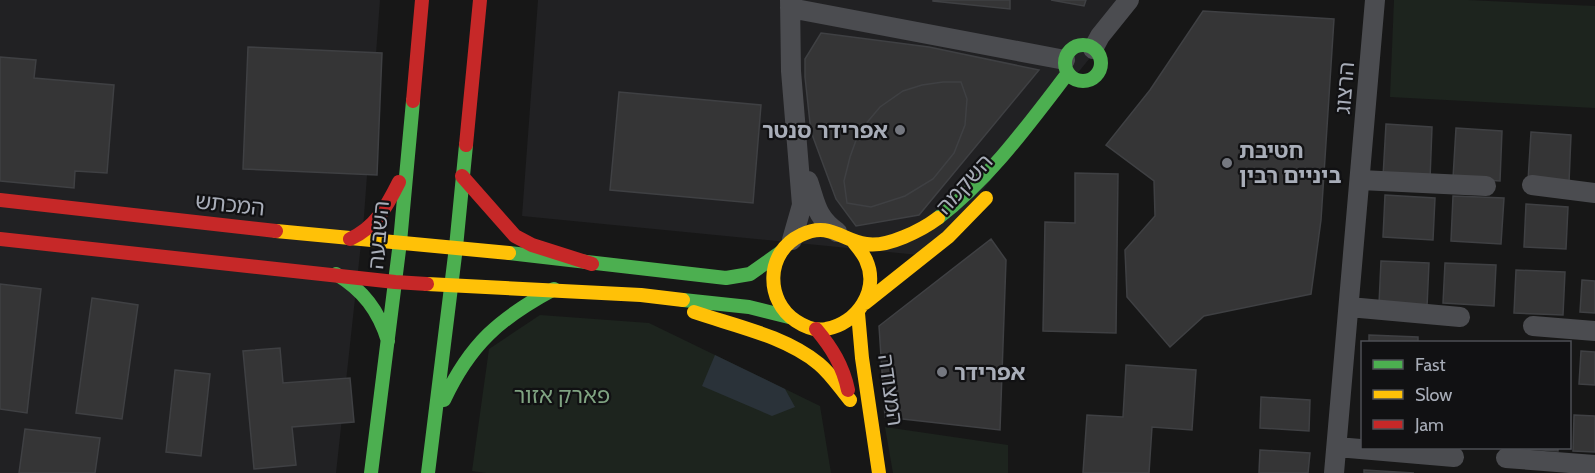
<svg xmlns="http://www.w3.org/2000/svg" width="1595" height="473" font-family="Cabin,'Noto Sans Hebrew',sans-serif">
  <rect width="100%" height="100%" fill="#171717"/>
  <path fill="#212123" d="M0,0H380L364,216L336,473H0Z
    M538,0H1137L929,256L522,216Z"/>
  <path fill="#1d241e" d="M1394,0H1468L1595,6V108L1390,97Z
    M540,315L649,323L820,406L831,473H486L472,471L489,349Z
    M885,427L1008,445V473H893Z"/>
  <path fill="#2a3239" d="M715,355L785,389L795,407L772,416L702,386Z"/>
  <path fill="#353536" stroke="#3f4043" stroke-width="1.5" d="M933,0H1010V9L933,1Z
    M1051,0H1086L1084,6Z
    M1203,11L1334,19L1321,220L1311,294L1204,316L1170,347L1127,297L1125,250L1155,216L1154,181L1106,145L1150,90Z
    M821,33L929,47L1039,70L919,215L856,226L836,199L813,137L810,123L805,77V59Z
    M248,47L382,53L377,175L243,169Z
    M0,57L36,60L34,78L114,85L107,173L75,171L74,188L0,181Z
    M943,82H961L967,99L965,125L954,153L933,179L905,196L871,207L847,203L844,181L850,157L859,132L880,107L903,91L922,85Z
    M619,92L761,105L753,203L610,190Z
    M1386,124L1432,127L1430,179L1383,177Z
    M1456,128L1502,131L1500,181L1453,178Z
    M1531,132L1571,135L1569,183L1528,181Z
    M1075,173L1118,174L1116,333L1043,331L1045,222L1075,223Z
    M1385,195L1435,198L1433,240L1383,237Z
    M1453,196L1504,198L1501,244L1451,241Z
    M1526,204L1568,207L1566,249L1524,247Z
    M991,239L1006,260L1000,430L885,417L879,326Z
    M1381,261L1429,263L1427,307L1379,304Z
    M1445,263L1496,265L1494,306L1443,303Z
    M1516,270L1565,272L1563,315L1514,313Z
    M1582,280L1595,281V313L1580,312Z
    M0,284L41,289L27,413L0,409Z
    M92,298L138,305L122,419L76,413Z
    M1369,335L1418,337V342H1369Z
    M280,348L283,383L350,378L354,422L292,427L296,465L254,469L243,351Z
    M1581,351L1595,352V385L1579,384Z
    M1126,365L1196,370L1192,430L1152,427L1149,473H1083L1087,415L1123,417Z
    M175,370L210,374L201,456L166,452Z
    M1261,397L1310,400L1309,431L1260,428Z
    M1574,415L1595,416V452L1573,451Z
    M25,429L100,438L95,473H19Z
    M1507,448H1558V451Z
    M1260,450L1310,453L1308,473H1259Z
    M1364,470L1414,473H1364Z"/>
  <g fill="none" stroke-linecap="round" stroke-linejoin="round">
    <path stroke="#4b4c50" stroke-width="20" d="M790,0L791,71L802,205L792,240
      M790,8L1065,60
      M1093,49L1100,36L1129,0
      M1360,180L1486,186
      M808,181C816,204 816,217 837,232
      M1532,185L1595,193
      M1349,307L1460,317
      M1533,326L1595,331
      M1337,447L1454,457
      M1506,458L1595,465
      M1334,473L1375,0"/>
    <path stroke="#4caf50" stroke-width="14" d="M1065 63a18 18 0 1 1 36 0a18 18 0 1 1-36 0Z
      M938,218C990,178 1028,125 1068,73
      M509,253L726,278L750,274L781,252
      M336,274C363,290 379,311 388,341
      M683,300L749,307L789,317
      M444,400C470,344 500,318 554,289
      M371,473L400,242L413,101
      M428,473L456,247L466,145"/>
    <path stroke="#ffc107" stroke-width="14" d="M276,231L509,253
      M853,241C857,247 863,253 866,260C880,290 857,324 826,329C816,331 805,327 796,321C765,301 765,252 801,235C829,221 841,240 866,244C887,248 922,230 938,218
      M427,284L641,295L683,300
      M865,303L948,237L986,198
      M694,312C735,326 785,336 819,364C831,374 840,388 850,400
      M858,313L862,358L879,473"/>
    <path stroke="#c62828" stroke-width="14" d="M413,101L422,0
      M466,145L480,0
      M462,176L515,236L532,245L592,264
      M0,200L276,231
      M0,239L395,282L427,284
      M350,239C376,227 387,206 399,182
      M816,329C832,348 843,366 848,390"/>
  </g>
  <g fill="#757880" stroke="#111113" stroke-width="2">
    <circle cx="900" cy="130" r="6"/>
    <circle cx="1227" cy="163" r="6"/>
    <circle cx="942" cy="372" r="6"/>
  </g>
  <g text-anchor="middle" stroke-width="4.5" stroke-linejoin="round" paint-order="stroke">
    <g font-size="22" fill="#a8adb8" stroke="#111113">
      <text transform="translate(1344 88) rotate(-85)" y="8">הרצוג</text>
      <text transform="translate(964 184) rotate(-48)" y="8">השקמה</text>
      <text transform="translate(230 204) rotate(6)" y="8">המכתש</text>
      <text transform="translate(378 235) rotate(-85)" y="8">השבעה</text>
      <text transform="translate(891 390) rotate(82)" y="8">המצודה</text>
    </g>
    <g font-size="22" font-weight="bold" fill="#a8adb8" stroke="#111113" text-anchor="start">
      <text x="888" y="138" text-anchor="end">אפרידר סנטר</text>
      <text x="1239" y="158">חטיבת<tspan x="1239" dy="25">ביניים רבין</tspan></text>
      <text x="954" y="380">אפרידר</text>
    </g>
    <g font-size="22" fill="#7fa381" stroke="#111113">
      <text x="562" y="403">פארק אזור</text>
    </g>
  </g>
  <rect x="1361" y="341" width="210" height="108" fill="#111113" stroke="#4d4f55" stroke-width="1.5"/>
  <rect x="1373" y="360" width="30" height="9" fill="#4caf50" stroke="#4d4f55" stroke-width="1.5"/>
  <text x="1415" y="371" font-size="18" fill="#a8adb8">Fast</text>
  <rect x="1373" y="390" width="30" height="9" fill="#ffc107" stroke="#4d4f55" stroke-width="1.5"/>
  <text x="1415" y="401" font-size="18" fill="#a8adb8">Slow</text>
  <rect x="1373" y="420" width="30" height="9" fill="#c62828" stroke="#4d4f55" stroke-width="1.5"/>
  <text x="1415" y="431" font-size="18" fill="#a8adb8">Jam</text>
</svg>
